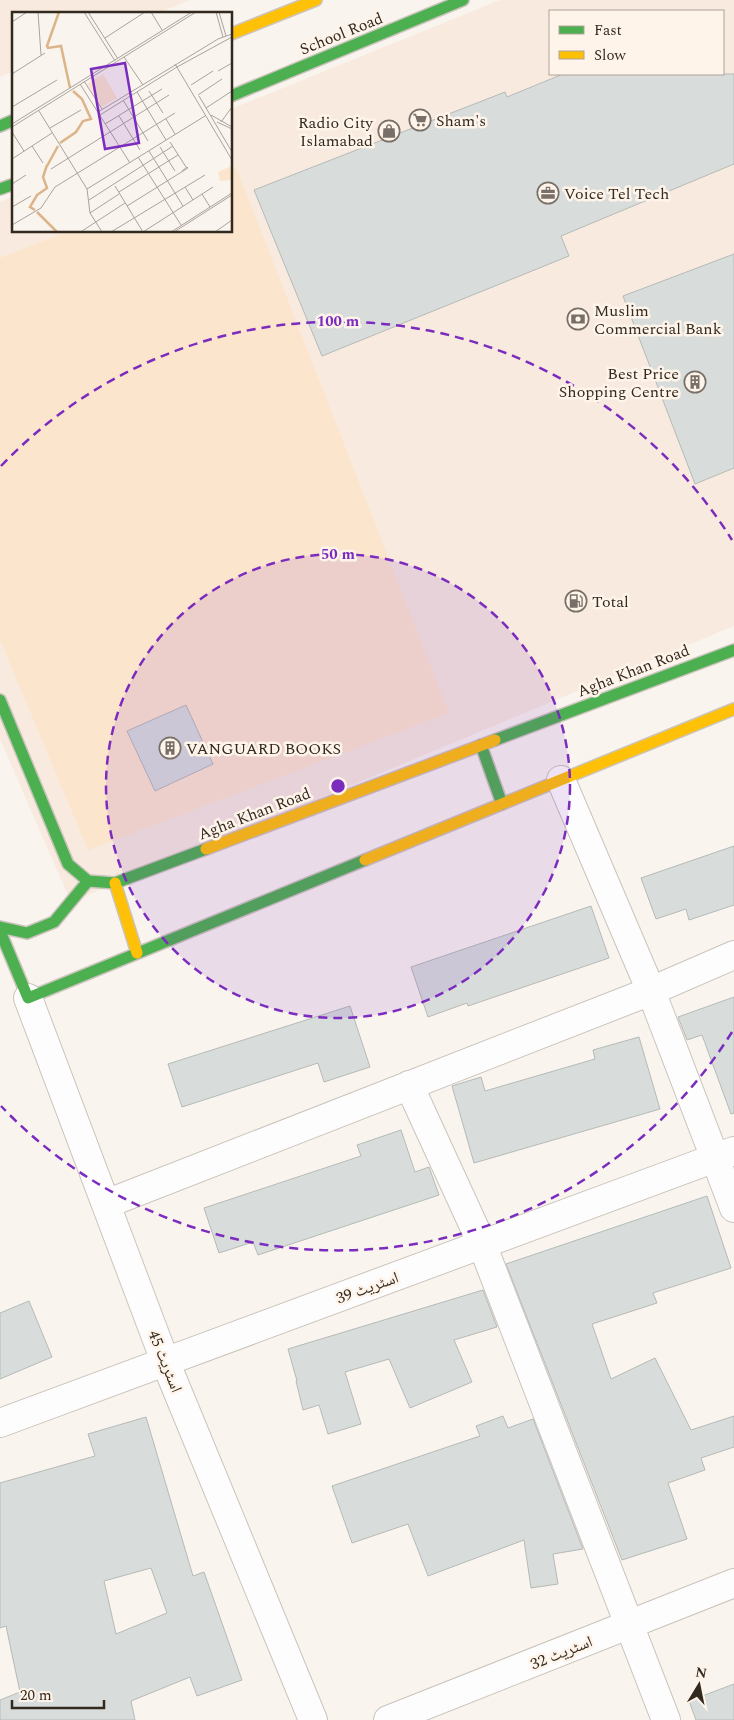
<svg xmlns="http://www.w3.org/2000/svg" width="734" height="1720" font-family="Spectral,'Noto Naskh Arabic',serif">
  <rect width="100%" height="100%" fill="#faf4ef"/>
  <path fill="#f8eade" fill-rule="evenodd" d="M0,0H190L156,14H14V71L0,77Z
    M500,0H734V626L71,902L0,739V202L14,196V231H231V109ZM550,11H723V74H550Z"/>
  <path fill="#fce5cd" d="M236,167L449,713L88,850L0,640V258L69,231H231V168Z"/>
  <path fill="#d8dddb" stroke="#b5bab7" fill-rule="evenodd" d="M563,74H734V164L561,236L569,256L322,356L254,190L505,92L507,97Z
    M734,254V468L695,484L623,296Z
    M186,705L213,764L155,791L127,731Z
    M734,846V905L689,920L686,909L656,919L641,878Z
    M591,906L609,958L468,1006L467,1003L428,1017L411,967Z
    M734,997V1113L731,1114L702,1035L687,1040L678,1017Z
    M350,1006L370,1067L324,1082L318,1063L182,1107L168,1064Z
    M639,1037L660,1109L474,1163L452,1086L481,1077L485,1091L595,1059L593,1050Z
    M401,1130L415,1172L429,1167L439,1195L258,1255L253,1242L219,1253L204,1208L361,1156L357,1145Z
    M707,1196L731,1268L653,1293L657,1303L592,1324L611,1379L655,1358L691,1430L734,1416V1447L701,1458L705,1470L668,1483L687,1539L622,1560L506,1264Z
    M483,1290L497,1327L454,1340L472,1382L410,1408L389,1359L345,1372L361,1424L328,1434L319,1405L303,1410L296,1381H297L288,1349Z
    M29,1301L52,1357L0,1379V1313Z
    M503,1416L508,1428L533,1419L583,1549L553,1554L558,1584L531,1588L524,1540L428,1576L408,1524L352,1543L332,1486L480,1436L476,1426Z
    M146,1417L193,1576L204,1572L242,1680L197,1696L190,1677L131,1701L135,1720H0V1700L20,1692L6,1626L0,1628V1483L95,1456L88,1434ZM151,1568L167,1613L116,1634L104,1581Z
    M734,1684V1720H696L689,1701Z"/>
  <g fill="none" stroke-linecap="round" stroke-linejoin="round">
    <g stroke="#cbc4bc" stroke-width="30">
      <path id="street" d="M561,780L651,991L734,1208
        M28,998L165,1361L313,1720
        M409,1085L482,1244L666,1720
        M106,1204L651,991L734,955
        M0,1423L734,1151
        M388,1720L734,1583"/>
    </g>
    <g stroke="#cbc4bc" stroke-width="14">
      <path id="fast" d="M231,96L463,0
        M0,126L14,120
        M0,189L14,184
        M0,700L68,864L88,881L115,883L206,849
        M495,740L734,650
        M481,745L502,804
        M0,927L27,933L54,922L88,881
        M0,931L28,998L365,860"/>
    </g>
    <g stroke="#cbc4bc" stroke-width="14">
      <path id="slow" d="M231,34L316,0
        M206,849L495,740
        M365,860L734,709
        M115,883L137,953"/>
    </g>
    <use href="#street" stroke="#fefdfd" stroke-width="28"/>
    <use href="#fast" stroke="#4caf50" stroke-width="11"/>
    <use href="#slow" stroke="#ffc107" stroke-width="11"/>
  </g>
  <circle cx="338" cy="786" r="232" fill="#7b2cbf" fill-opacity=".12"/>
  <g fill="none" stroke="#7b2cbf" stroke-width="2.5" stroke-dasharray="9 6">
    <circle cx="338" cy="786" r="232"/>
    <path d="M732 1032A465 465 0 0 1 1 1106M1 466A465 465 0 0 1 732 540"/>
  </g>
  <defs>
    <g id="supermarket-ring" transform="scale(1.125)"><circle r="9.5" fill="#fff4ea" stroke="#787068" stroke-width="1.5"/><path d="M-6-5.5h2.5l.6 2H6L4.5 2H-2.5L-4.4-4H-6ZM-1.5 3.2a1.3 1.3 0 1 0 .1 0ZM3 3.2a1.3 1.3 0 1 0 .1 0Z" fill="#787068"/></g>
    <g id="shop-ring" transform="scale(1.125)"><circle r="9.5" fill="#fff4ea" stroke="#787068" stroke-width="1.5"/><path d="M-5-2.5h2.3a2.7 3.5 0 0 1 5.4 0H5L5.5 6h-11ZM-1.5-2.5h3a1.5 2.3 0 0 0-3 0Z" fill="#787068"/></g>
    <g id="office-ring" transform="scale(1.125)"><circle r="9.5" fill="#fff4ea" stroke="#787068" stroke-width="1.5"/><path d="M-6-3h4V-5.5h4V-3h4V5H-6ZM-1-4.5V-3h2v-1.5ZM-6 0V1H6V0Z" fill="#787068"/></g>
    <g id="bank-ring" transform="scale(1.125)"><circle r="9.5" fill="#fff4ea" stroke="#787068" stroke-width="1.5"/><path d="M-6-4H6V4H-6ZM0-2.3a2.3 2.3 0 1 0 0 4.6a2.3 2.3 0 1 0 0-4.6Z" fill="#787068"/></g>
    <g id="building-ring" transform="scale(1.125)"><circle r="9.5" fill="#fff4ea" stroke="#787068" stroke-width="1.5"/><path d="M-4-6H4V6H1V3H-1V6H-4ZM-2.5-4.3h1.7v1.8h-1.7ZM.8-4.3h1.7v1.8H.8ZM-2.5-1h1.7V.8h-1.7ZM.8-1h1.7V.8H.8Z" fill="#787068"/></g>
    <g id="fuel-ring" transform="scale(1.125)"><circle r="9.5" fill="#fff4ea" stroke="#787068" stroke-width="1.5"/><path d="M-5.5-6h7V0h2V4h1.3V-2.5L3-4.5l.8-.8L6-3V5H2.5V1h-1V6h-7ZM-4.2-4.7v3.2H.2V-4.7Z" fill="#787068"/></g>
  </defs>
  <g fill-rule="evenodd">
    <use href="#supermarket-ring" x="420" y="120"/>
    <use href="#shop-ring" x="389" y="131"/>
    <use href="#office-ring" x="548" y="193"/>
    <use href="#bank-ring" x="578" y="319"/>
    <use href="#building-ring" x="695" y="382"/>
    <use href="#fuel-ring" x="576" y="601"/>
    <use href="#building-ring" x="170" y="748"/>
  </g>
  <g text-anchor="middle" stroke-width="5" stroke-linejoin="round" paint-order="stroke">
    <g font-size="16" fill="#32291f" stroke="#fff4ea">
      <text transform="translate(341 33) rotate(-22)" y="6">School Road</text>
      <text transform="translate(633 670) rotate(-21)" y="6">Agha Khan Road</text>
      <text transform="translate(254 813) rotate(-21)" y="6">Agha Khan Road</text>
      <text transform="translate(367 1287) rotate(-20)" y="6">اسٹریٹ 39</text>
      <text transform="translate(166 1361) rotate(68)" y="6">اسٹریٹ 45</text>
      <text transform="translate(561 1652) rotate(-22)" y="6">اسٹریٹ 32</text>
    </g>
    <g font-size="16" fill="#32291f" stroke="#fff4ea" text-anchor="start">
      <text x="436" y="126">Sham's</text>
      <text x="373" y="128" text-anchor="end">Radio City<tspan x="373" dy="18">Islamabad</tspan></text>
      <text x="564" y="199">Voice Tel Tech</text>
      <text x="594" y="316">Muslim<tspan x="594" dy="18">Commercial Bank</tspan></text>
      <text x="679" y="379" text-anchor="end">Best Price<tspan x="679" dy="18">Shopping Centre</tspan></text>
      <text x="592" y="607">Total</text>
      <text x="186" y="754">VANGUARD BOOKS</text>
    </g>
  </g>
  <g transform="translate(12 12)">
    <rect width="220" height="220" fill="#faf4ef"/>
    <path d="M91,62L105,86L90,95L75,72ZM219,154L220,168L208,169L206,160Z" fill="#fce5cd"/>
    <path fill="none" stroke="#dcb48a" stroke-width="2.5" d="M47,0L35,34L36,36L49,34L58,76M48,131L64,120L71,109L79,107L70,87L61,79M35,154L46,134M23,198L18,195L25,183L35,176L31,165L35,153M25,200L45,220"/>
    <path fill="none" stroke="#aaa39c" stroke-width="1" d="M26,0L29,43M72,0L103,49M76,0L106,47M139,0L150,18M204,0L211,25M207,0L214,24M0,10L15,0M93,26L133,0M112,45L131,73M163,52L220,148M206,59L220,51M0,62L33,41M72,69L90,97M68,72L118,151M179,73L201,59M137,79L151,101M125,80L154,128M186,83L210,67M187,84L200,106M111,88L136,129M0,95L45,68M194,96L220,79M27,99L75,177L78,201L90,220M86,100L206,27L220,22M88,103L165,55L220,25M199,103L220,115M107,104L128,138M200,106L220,140M154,107L163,122M205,110L220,117M209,110L220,95M0,112L180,0M93,112L150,77M0,115L184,0M38,116L69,98M0,120L12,139M158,130L174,155M20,134L31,151M148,135L163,159M137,139L171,194M126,145L169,213M0,147L40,121M39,157L157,83M0,172L14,163M103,174L131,220M173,175L181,188M75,177L193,104M107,180L166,143M190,182L198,195M77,188L161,134M115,194L176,156L175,155L170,159M0,195L19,184M78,201L107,182M0,213L29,196L43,175L163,101M70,219L113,191M99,220L193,163M131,220L201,175M159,220L220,181M162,220L220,183M203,220L220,208"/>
    <path fill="#7b2cbf" fill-opacity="0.15" stroke="#7b2cbf" stroke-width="2.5" d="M113,51L127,131L93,137L79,57Z"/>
    <rect width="220" height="220" fill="none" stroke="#32291f" stroke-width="2.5"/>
  </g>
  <circle cx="338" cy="786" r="8" fill="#7b2cbf" stroke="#fff4ea" stroke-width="2.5"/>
  <g font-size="15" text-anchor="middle" font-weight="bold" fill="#7b2cbf" stroke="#fff4ea" stroke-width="5" stroke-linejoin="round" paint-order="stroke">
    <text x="338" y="326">100 m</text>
    <text x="338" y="559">50 m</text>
  </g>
  <rect x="549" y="10" width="175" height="65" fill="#fff4ea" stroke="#ada399"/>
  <rect x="559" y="26" width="25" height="8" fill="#4caf50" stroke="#ada399"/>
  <text x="594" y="35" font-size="15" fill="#32291f">Fast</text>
  <rect x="559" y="51" width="25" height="8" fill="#ffc107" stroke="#ada399"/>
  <text x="594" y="60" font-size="15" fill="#32291f">Slow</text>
  <g transform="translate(699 1685) rotate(10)" stroke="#fff4ea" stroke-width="4" paint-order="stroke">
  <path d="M0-4L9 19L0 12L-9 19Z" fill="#32291f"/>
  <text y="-8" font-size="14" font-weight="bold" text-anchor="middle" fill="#32291f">N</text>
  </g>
  <path d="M12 1700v8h92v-8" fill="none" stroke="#32291f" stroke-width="2.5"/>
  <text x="20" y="1700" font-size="15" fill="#32291f" stroke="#fff4ea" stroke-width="4" paint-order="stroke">20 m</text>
</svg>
